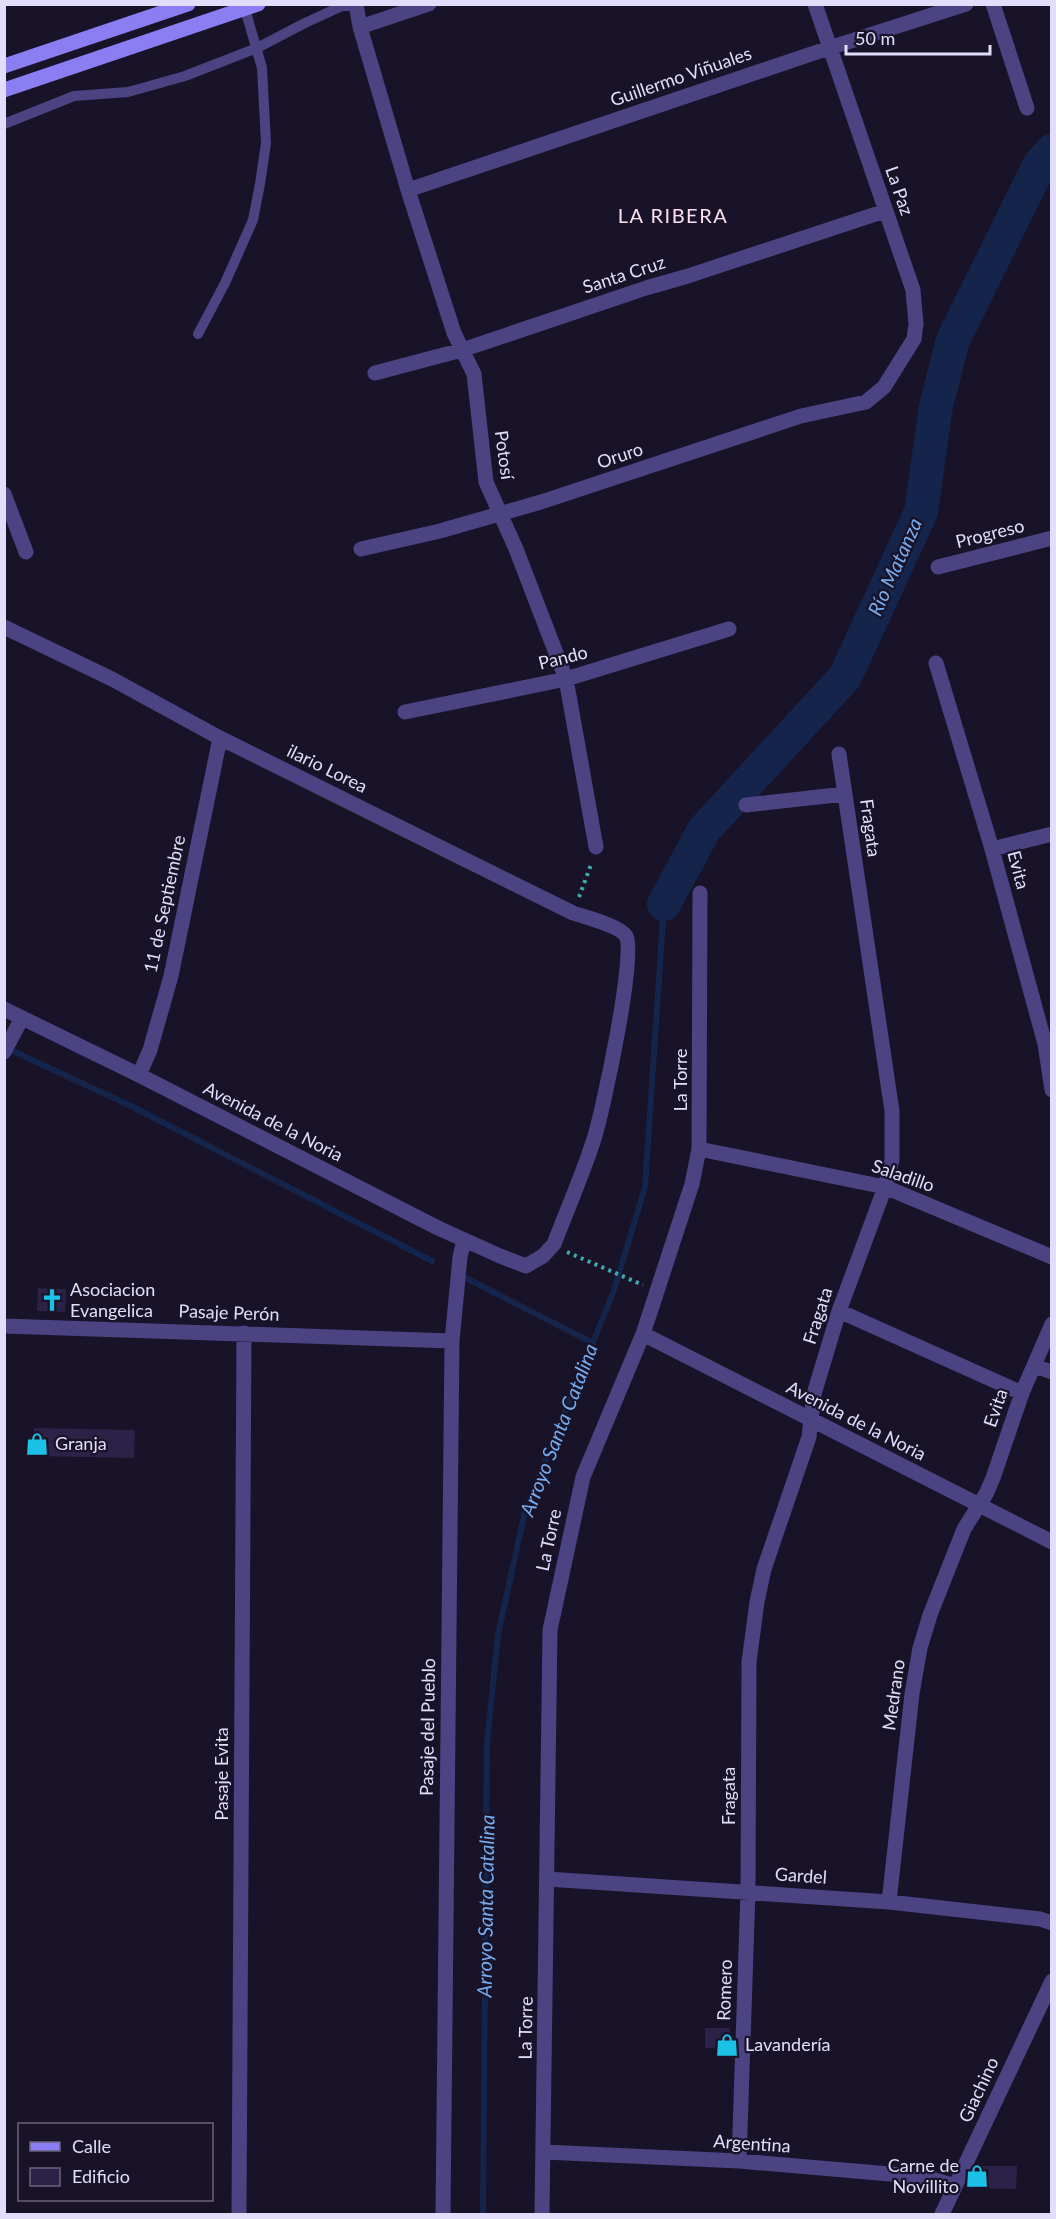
<svg xmlns="http://www.w3.org/2000/svg" width="1056" height="2219" font-family="Lato,sans-serif">
  <rect width="100%" height="100%" fill="#181328"/>
  <g fill="none" stroke-linecap="round" stroke-linejoin="round">
    <path stroke="#14244a" stroke-width="6" d="M13,1051L133,1107L432,1261
      M462,1276L593,1343
      M483,2214L487,1743L498,1635L525,1511L614,1290L645,1187L664,904"/>
    <path stroke="#14244a" stroke-width="34" d="M664,904L704,830L845,677L921,512L936,406L953,340L1040,164L1052,151"/>
  </g>
  <path fill="#2c2147" d="M38,1288L66,1289L65,1312L37,1311Z
    M34,1428L135,1430L134,1458L33,1456Z
    M705,2028H730L731,2048H705Z
    M978,2166H1017L1016,2189L965,2188Z"/>
  <g fill="none" stroke-linecap="round" stroke-linejoin="round">
    <path stroke="#3dacaf" stroke-width="4" stroke-dasharray="3 4.5" stroke-linecap="butt" d="M579,897L592,862
      M567,1252L643,1285"/>
    <path stroke="#4b4382" stroke-width="10" d="M4,124L74,96L128,92L185,76L257,48L305,23L342,6H356
      M198,334L225,283L253,220L260,184L266,143L262,68L245,9"/>
    <path stroke="#4b4382" stroke-width="15" d="M356,4L360,27L408,190L454,333L474,374L486,482L516,549L566,679L596,847
      M993,4L1027,108
      M360,27L429,4
      M408,190L829,48L966,4
      M375,373L462,350L646,288L688,276L885,211
      M4,494L26,552
      M361,549L440,531L541,502L801,416L866,402L884,387L914,339L916,324L913,290L815,4
      M938,567L1052,538
      M4,627L112,679L220,738L573,913C585,917 620,926 626,936C637,951 602,1117 593,1142C582,1176 567,1210 554,1244L543,1256L526,1266L500,1256L438,1228L139,1075L4,1009
      M936,663L992,849L1045,1044L1052,1090
      M405,712L566,679L729,629
      M746,805L845,794
      M992,849L1052,834
      M4,1052L22,1018
      M139,1075L150,1050L171,976L220,738
      M699,1149L885,1187L1052,1257
      M839,1311L1022,1393
      M4,1326L452,1341
      M643,1334L1052,1542
      M1034,1366L1052,1372
      M547,1879L889,1902L1040,1919L1052,1923
      M889,1902L912,1694L920,1648L930,1615L964,1529L986,1494L993,1478L1022,1393L1052,1324
      M544,2152L739,2161L925,2177L955,2186
      M739,2161L748,1891L749,1662L757,1602L764,1569L809,1437L814,1394L839,1311L885,1187L892,1160V1111L839,754
      M239,2214L244,1333
      M443,2214L452,1341L460,1257L464,1240
      M542,2214L550,1630L583,1477L643,1334L692,1184L699,1149L700,893
      M942,2214L1052,1981"/>
    <path stroke="#8b7df2" stroke-width="15" d="M4,66L188,4
      M4,90L258,4"/>
  </g>
  <defs>
    <g id="church-bare" transform="scale(1.8)"><path d="M-1.2-6h2.4v3.5h3.3v2.4h-3.3V6h-2.4V-.1h-3.3v-2.4h3.3Z" fill="#1cc1e8" stroke="#181328" stroke-width="2.5" paint-order="stroke"/></g>
    <g id="shop-bare" transform="scale(1.8)"><path d="M-5-2.5h2.3a2.7 3.5 0 0 1 5.4 0H5L5.5 6h-11ZM-1.5-2.5h3a1.5 2.3 0 0 0-3 0Z" fill="#1cc1e8" stroke="#181328" stroke-width="2.5" paint-order="stroke"/></g>
  </defs>
  <g fill-rule="evenodd">
    <use href="#church-bare" x="52" y="1300"/>
    <use href="#shop-bare" x="37" y="1444"/>
    <use href="#shop-bare" x="727" y="2045"/>
    <use href="#shop-bare" x="977" y="2176"/>
  </g>
  <g text-anchor="middle" stroke-width="4.5" stroke-linejoin="round" paint-order="stroke">
    <g font-size="18" fill="#e3ddfc" stroke="#181328">
      <text transform="translate(681 77) rotate(-19)" y="6">Guillermo Viñuales</text>
      <text transform="translate(899 191) rotate(71)" y="6">La Paz</text>
      <text transform="translate(624 275) rotate(-18)" y="6">Santa Cruz</text>
      <text transform="translate(504 455) rotate(82)" y="6">Potosí</text>
      <text transform="translate(620 456) rotate(-18)" y="6">Oruro</text>
      <text transform="translate(990 534) rotate(-14)" y="6">Progreso</text>
      <text transform="translate(563 658) rotate(-14)" y="6">Pando</text>
      <text transform="translate(327 769) rotate(26)" y="6">ilario Lorea</text>
      <text transform="translate(870 828) rotate(82)" y="6">Fragata</text>
      <text transform="translate(1018 870) rotate(75)" y="6">Evita</text>
      <text transform="translate(165 904) rotate(-78)" y="6">11 de Septiembre</text>
      <text transform="translate(681 1080) rotate(-90)" y="6">La Torre</text>
      <text transform="translate(273 1122) rotate(27)" y="6">Avenida de la Noria</text>
      <text transform="translate(903 1176) rotate(19)" y="6">Saladillo</text>
      <text transform="translate(229 1313) rotate(2)" y="6">Pasaje Perón</text>
      <text transform="translate(818 1316) rotate(-72)" y="6">Fragata</text>
      <text transform="translate(996 1408) rotate(-71)" y="6">Evita</text>
      <text transform="translate(856 1421) rotate(27)" y="6">Avenida de la Noria</text>
      <text transform="translate(549 1540) rotate(-78)" y="6">La Torre</text>
      <text transform="translate(894 1695) rotate(-82)" y="6">Medrano</text>
      <text transform="translate(428 1727) rotate(-89)" y="6">Pasaje del Pueblo</text>
      <text transform="translate(222 1774) rotate(-90)" y="6">Pasaje Evita</text>
      <text transform="translate(729 1796) rotate(-90)" y="6">Fragata</text>
      <text transform="translate(801 1876) rotate(4)" y="6">Gardel</text>
      <text transform="translate(725 1990) rotate(-88)" y="6">Romero</text>
      <text transform="translate(526 2028) rotate(-89)" y="6">La Torre</text>
      <text transform="translate(979 2090) rotate(-65)" y="6">Giachino</text>
      <text transform="translate(752 2144) rotate(4)" y="6">Argentina</text>
    </g>
    <g font-size="18" fill="#e3ddfc" stroke="#181328" text-anchor="start">
      <text x="70" y="1296">Asociacion<tspan x="70" dy="21">Evangelica</tspan></text>
      <text x="55" y="1450">Granja</text>
      <text x="745" y="2051">Lavandería</text>
      <text x="959" y="2172" text-anchor="end">Carne de<tspan x="959" dy="21">Novillito</tspan></text>
    </g>
    <g font-size="20" letter-spacing="1.5" fill="#fcdfee" stroke="#181328">
      <text x="673" y="223">LA RIBERA</text>
    </g>
    <g font-size="20" font-style="italic" fill="#75acf1" stroke="#181328">
      <text transform="translate(895 567) rotate(-66)" y="7">Río Matanza</text>
      <text transform="translate(559 1430) rotate(-69)" y="7">Arroyo Santa Catalina</text>
      <text transform="translate(486 1906) rotate(-89)" y="7">Arroyo Santa Catalina</text>
    </g>
  </g>
  <rect width="1056" height="2219" fill="none" stroke="#e3ddfc" stroke-width="12"/>
  <rect x="18" y="2123" width="195" height="78" fill="#181328" stroke="#69647d" stroke-width="1.5"/>
  <rect x="30" y="2142" width="30" height="9" fill="#8b7df2" stroke="#69647d" stroke-width="1.5"/>
  <text x="72" y="2153" font-size="18" fill="#e3ddfc">Calle</text>
  <rect x="30" y="2168" width="30" height="18" fill="#2c2147" stroke="#69647d" stroke-width="1.5"/>
  <text x="72" y="2183" font-size="18" fill="#e3ddfc">Edificio</text>
  <path d="M846 45v9h144v-9" fill="none" stroke="#e3ddfc" stroke-width="3"/>
  <text x="855" y="45" font-size="18" fill="#e3ddfc" stroke="#181328" stroke-width="4.5" paint-order="stroke">50 m</text>
</svg>
